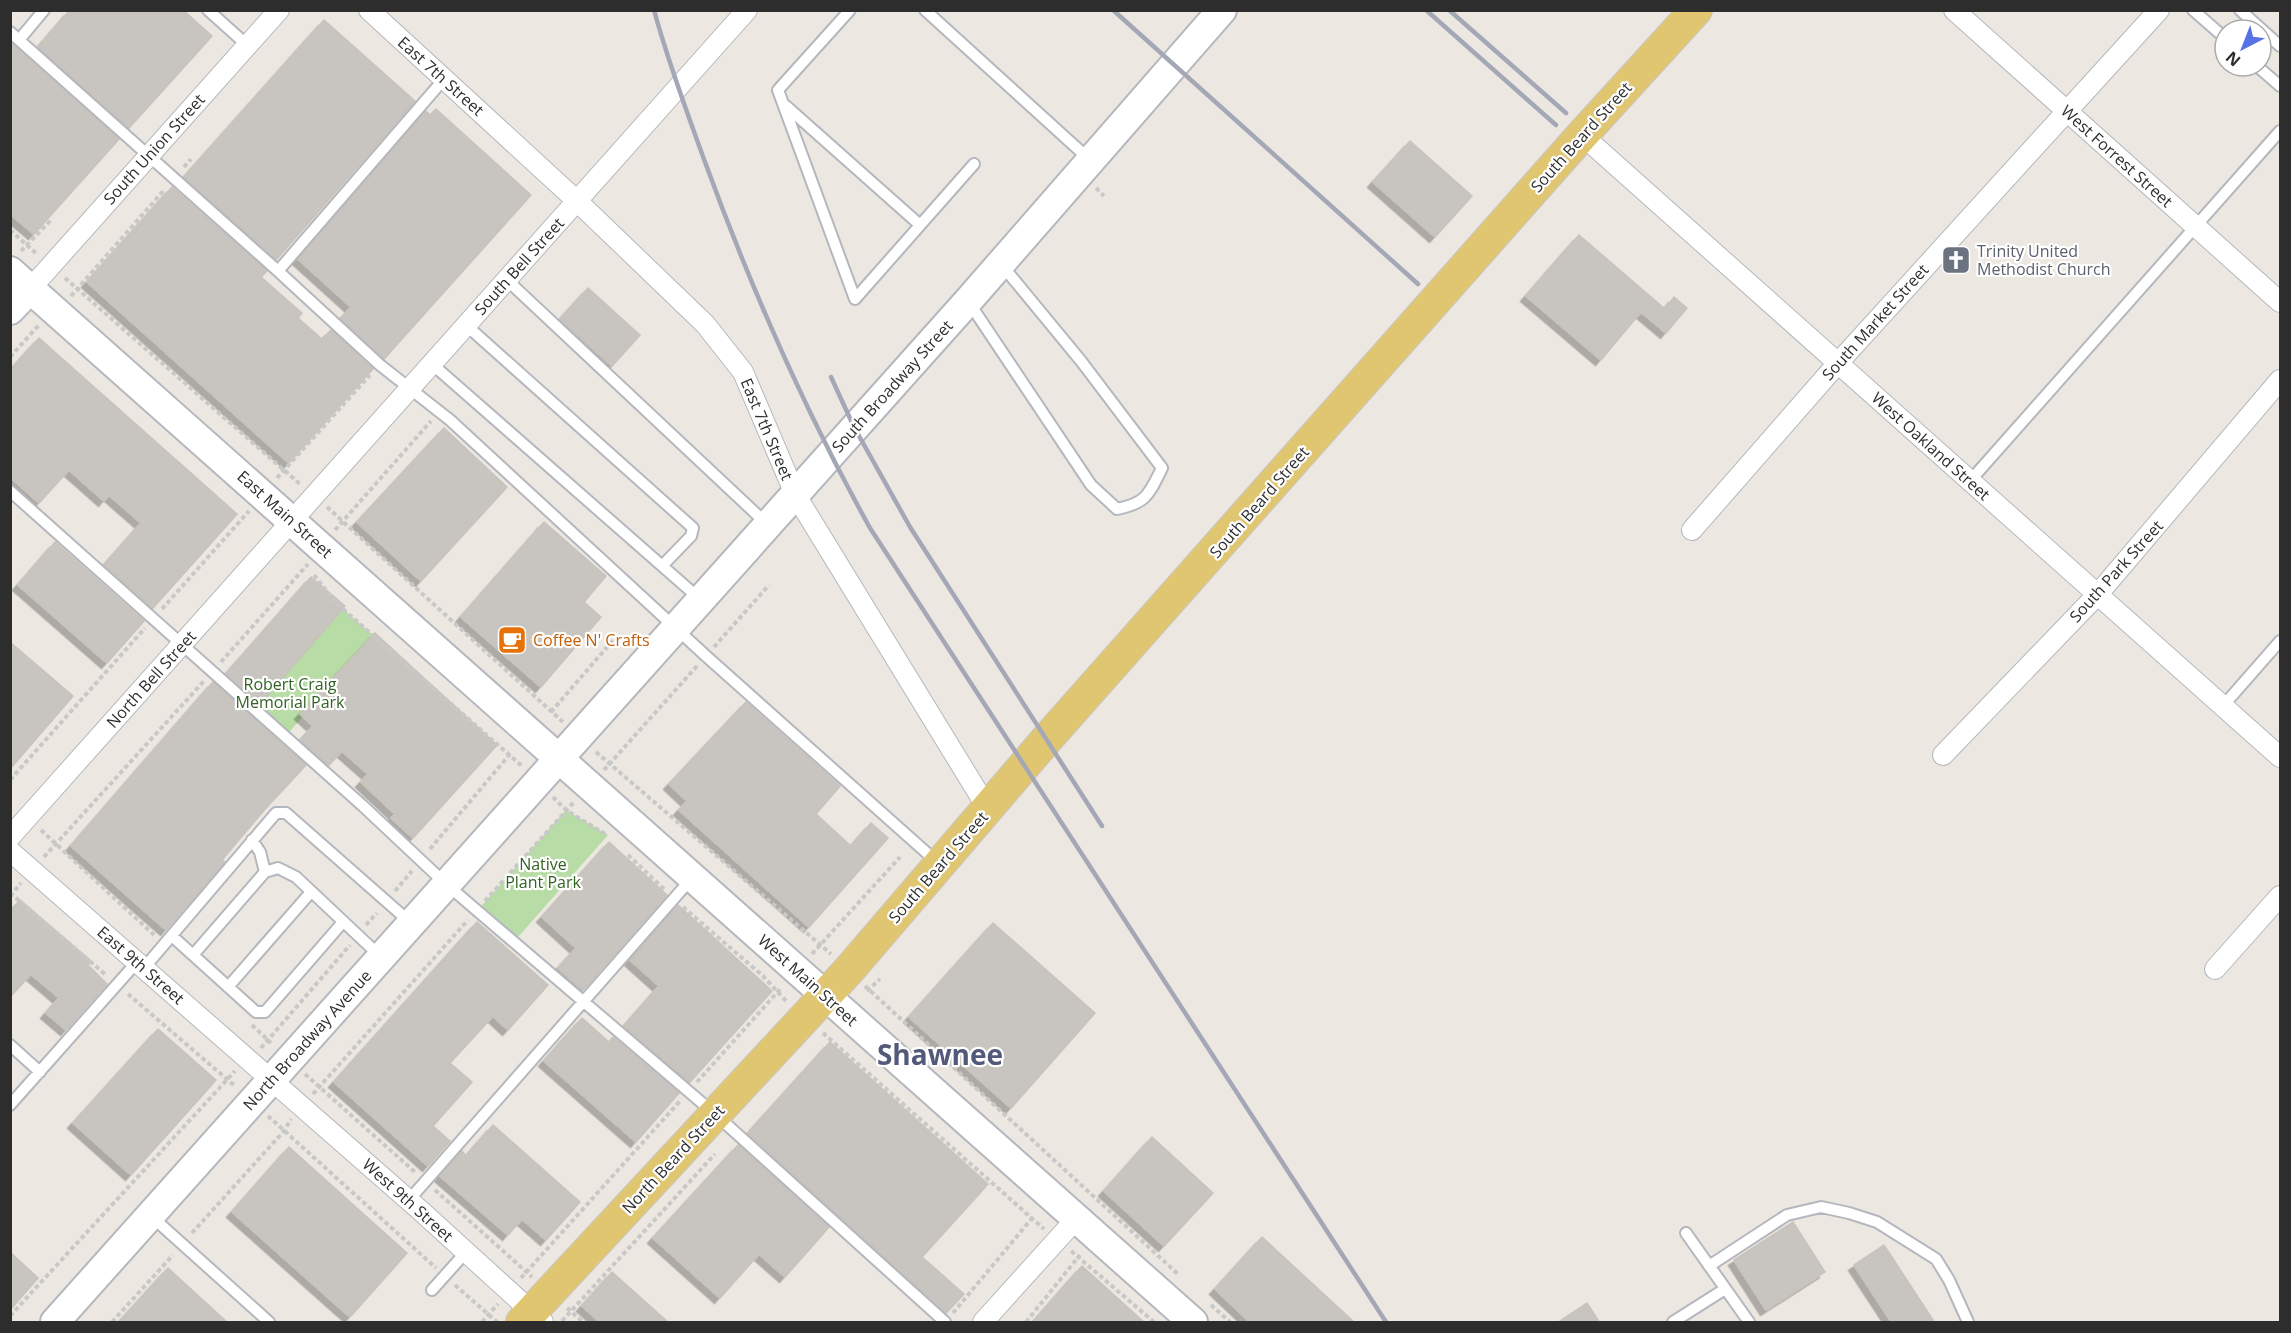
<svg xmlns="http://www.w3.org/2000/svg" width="2291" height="1333" font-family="'Open Sans',sans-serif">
  <defs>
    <filter id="shadow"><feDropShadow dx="-5.5" dy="5.5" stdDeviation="0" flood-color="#0004"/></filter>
  </defs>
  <rect width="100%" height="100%" fill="#ece8e1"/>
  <path fill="#b8dca5" d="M336,603L374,636L284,738L245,704Z
    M566,810L608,835L511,945L477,911Z"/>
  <path fill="#c8c4c0" stroke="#c8c3bb" stroke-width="1.5" filter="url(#shadow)" d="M70,10H183L212,36L129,128L38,47Z
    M324,20L415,101L276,260L184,177Z
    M10,42L119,139L34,234L10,214Z
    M436,109L531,195L384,359L341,318L351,307L298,259L426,111L430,115Z
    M1410,141L1472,196L1435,237L1373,182Z
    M172,187L267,271L261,277L302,313L298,318L322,339L331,330L373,369L289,463L87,282Z
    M1579,235L1665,309L1674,297L1687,308L1666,333L1641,312L1601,360L1526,296Z
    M588,288L640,335L612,366L560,319Z
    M39,338L237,514L153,608L104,565L141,523L109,495L104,501L69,470L39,503L10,477V370Z
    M444,428L507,487L421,581L357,522Z
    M544,522L606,576L584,602L601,617L541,687L461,617Z
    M55,542L144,621L107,663L18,585Z
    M311,577L345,606L260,704L226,674Z
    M375,633L497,745L413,838L391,818L395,814L361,782L368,774L342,751L329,765L300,740L313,726L300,714Z
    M10,642L73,696L10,769Z
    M213,682L306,765L265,809L222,860L225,862L166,930L71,846Z
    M746,702L840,786L816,814L851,846L871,823L888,838L809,927L679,810L687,801L669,784Z
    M609,842L667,895L583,990L558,968L576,948L542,917Z
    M20,900L91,961L88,965L107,984L66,1030L46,1013L59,998L31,974L10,997V911Z
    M678,905L772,991L690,1082L624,1026L659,986L630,960Z
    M477,922L548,985L508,1030L493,1016L450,1063L472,1082L433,1126L450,1141L428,1166L334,1082Z
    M993,923L1095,1013L1011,1108L909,1017Z
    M582,1018L609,1042L613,1037L679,1093L636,1142L544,1061Z
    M158,1029L216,1080L131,1175L73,1123Z
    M830,1042L988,1184L922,1257L964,1294L946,1313L748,1133Z
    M493,1125L580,1202L546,1240L522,1219L508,1235L440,1176L462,1151L466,1156Z
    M1152,1137L1213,1193L1164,1246L1104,1191Z
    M738,1145L829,1227L785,1277L759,1254L720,1298L653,1238Z
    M289,1147L407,1253L350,1317L232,1212Z
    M1793,1222L1825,1272L1766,1310L1734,1260Z
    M1262,1237L1355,1323H1251L1215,1289Z
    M1884,1245L1935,1323H1892L1854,1265Z
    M10,1252L38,1278L10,1310Z
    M1082,1266L1145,1323H1032Z
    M168,1268L228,1323H118Z
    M612,1272L669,1323H601L582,1306Z
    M1587,1303L1600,1323H1557Z"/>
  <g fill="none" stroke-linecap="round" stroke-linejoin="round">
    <g stroke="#b5b7bf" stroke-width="14">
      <path id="lane" d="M208,10L247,45
        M850,10L778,90L855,299L974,164
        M925,10L1089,159
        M2193,10L2225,38
        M2240,10L2280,46
        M10,32L278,271
        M19,40L44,10
        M2257,66L2280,86
        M444,79L278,271L380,365L450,420L706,656L937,862
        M786,106L920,225
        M507,280L767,524
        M968,301L1091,485L1117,509C1147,503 1149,494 1162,468L1081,361L1001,264
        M466,325L693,528L691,536L662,566
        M432,364L701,600
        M1970,481L2280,131
        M10,491L363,806L446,884L715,1114L945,1322
        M2223,706L2280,641
        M252,840L260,852L265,872
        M172,936L256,1012H265L343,922
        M193,955L265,872L278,868L296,877L381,957
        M144,968L276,813H286L411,923
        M228,987L311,892
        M10,1045L40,1072
        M10,1105L137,962
        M409,1200L692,878
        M151,1216L269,1322
        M1686,1233L1749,1322
        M1709,1266L1787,1215L1821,1207L1849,1213L1877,1222L1936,1259L1949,1280L1968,1322
        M432,1290L466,1252
        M1673,1322L1725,1289"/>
    </g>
    <g stroke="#b5b7bf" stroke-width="22">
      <path id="street" d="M369,10L577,201L705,324L743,372L795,494L988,809
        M1954,10L2280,302
        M1582,135L2280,757
        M31,288L279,10
        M1692,530L1838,363L2159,10
        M1943,755L2098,594L2280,380
        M10,837L747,10
        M10,851L421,1211L543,1322
        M2215,969L2280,896
        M983,1322L1076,1219"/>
    </g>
    <g stroke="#b5b7bf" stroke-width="32">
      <path id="secondary" d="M10,271L1193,1322
        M10,310L31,288
        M55,1322L968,301L1222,10"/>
    </g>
    <g stroke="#c8c8c8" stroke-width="34">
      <path id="primary" d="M522,1322L849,970L1047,739L1582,135L1696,10"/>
    </g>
    <path stroke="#c8c8c8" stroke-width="4" stroke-dasharray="4.5 3" stroke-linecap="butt" d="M184,167L191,159
      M1096,188L1104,196
      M10,230L37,254
      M21,251L52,219
      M65,278L301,485
      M71,296L165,189
      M10,357L39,325
      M277,478L370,375
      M327,507L563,722
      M335,530L431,421
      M314,575L336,603L522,766
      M162,609L249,511
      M714,647L769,585
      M221,662L308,564
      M551,712L615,638
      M596,752L831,954
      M604,770L697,666
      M10,780L145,628
      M553,797L566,810L605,834
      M41,830L154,935
      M430,849L510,754
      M628,855L664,889
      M44,857L204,681
      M395,891L412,871
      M10,893L106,975
      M10,896L21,883
      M485,901L574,802
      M683,907L763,976L788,1003
      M366,925L377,913
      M812,954L900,857
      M865,986L1179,1275
      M867,991L880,979
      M128,994L236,1087
      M252,1025L271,1043
      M823,1033L1044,1229
      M261,1048L350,945
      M305,1074L416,1173
      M697,1082L782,987
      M313,1094L468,920
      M268,1116L436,1268
      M435,1190L532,1277
      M192,1233L284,1131L291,1119
      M1071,1251L1154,1322
      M521,1278L680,1101
      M455,1285L497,1322
      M1211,1305L1230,1322
      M567,1308L583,1322
      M953,1313L1033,1217
      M10,1316L235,1071
      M562,1321L715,1154
      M112,1322L173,1255
      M482,1322L498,1304
      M1026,1322L1080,1255"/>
    <use href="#lane" stroke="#fff" stroke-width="10"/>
    <use href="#street" stroke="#fff" stroke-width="20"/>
    <use href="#secondary" stroke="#fff" stroke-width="28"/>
    <use href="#primary" stroke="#e1c672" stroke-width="32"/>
    <path stroke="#a4a7b5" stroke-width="4.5" d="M654,10C668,62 687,112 705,162C751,288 805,411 870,528L1386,1322
      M1113,10L1418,284
      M1426,10L1556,125
      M1449,10L1566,113
      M831,377L854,427L910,527L1102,826"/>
  </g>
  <defs>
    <g id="church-square" transform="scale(1.5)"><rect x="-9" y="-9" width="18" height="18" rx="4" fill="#6b7280" stroke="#fff"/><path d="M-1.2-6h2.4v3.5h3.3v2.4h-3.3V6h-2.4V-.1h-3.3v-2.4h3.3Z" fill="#fff"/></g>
    <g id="cafe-square" transform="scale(1.5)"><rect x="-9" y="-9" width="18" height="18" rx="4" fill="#e8710a" stroke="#fff"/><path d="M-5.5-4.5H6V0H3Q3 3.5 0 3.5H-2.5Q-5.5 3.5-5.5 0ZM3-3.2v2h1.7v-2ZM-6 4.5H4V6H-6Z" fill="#fff"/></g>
  </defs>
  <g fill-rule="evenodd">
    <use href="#church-square" x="1956" y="260"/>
    <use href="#cafe-square" x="512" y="640"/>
  </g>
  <g text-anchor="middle" stroke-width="4.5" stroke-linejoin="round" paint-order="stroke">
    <g font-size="16" fill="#2d2d2d" stroke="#fff">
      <text transform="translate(441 76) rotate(42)" y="6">East 7th Street</text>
      <text transform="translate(1581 137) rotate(-48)" y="6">South Beard Street</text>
      <text transform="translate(154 149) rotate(-48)" y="6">South Union Street</text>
      <text transform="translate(2117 156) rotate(42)" y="6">West Forrest Street</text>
      <text transform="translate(519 266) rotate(-48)" y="6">South Bell Street</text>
      <text transform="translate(1875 322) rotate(-48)" y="6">South Market Street</text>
      <text transform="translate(892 386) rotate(-48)" y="6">South Broadway Street</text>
      <text transform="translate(767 429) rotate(67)" y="6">East 7th Street</text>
      <text transform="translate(1931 446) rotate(42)" y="6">West Oakland Street</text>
      <text transform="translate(1259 502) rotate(-49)" y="6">South Beard Street</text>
      <text transform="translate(285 514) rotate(42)" y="6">East Main Street</text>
      <text transform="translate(2116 571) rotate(-48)" y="6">South Park Street</text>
      <text transform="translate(151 679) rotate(-48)" y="6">North Bell Street</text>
      <text transform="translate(938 867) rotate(-49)" y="6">South Beard Street</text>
      <text transform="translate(141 965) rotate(41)" y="6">East 9th Street</text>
      <text transform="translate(808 980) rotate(42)" y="6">West Main Street</text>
      <text transform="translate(307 1040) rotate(-48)" y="6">North Broadway Avenue</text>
      <text transform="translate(673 1159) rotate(-47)" y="6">North Beard Street</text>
      <text transform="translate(408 1200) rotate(42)" y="6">West 9th Street</text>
    </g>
    <g font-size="16" fill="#5b616d" stroke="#fff" text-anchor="start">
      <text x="1977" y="257">Trinity United<tspan x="1977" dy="18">Methodist Church</tspan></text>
    </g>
    <g font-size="16" fill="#c56008" stroke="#fff" text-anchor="start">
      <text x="533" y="646">Coffee N' Crafts</text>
    </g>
    <g font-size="16" fill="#326324" stroke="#fff">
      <text x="290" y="690">Robert Craig<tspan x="290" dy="18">Memorial Park</tspan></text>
      <text x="543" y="870">Native<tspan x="543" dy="18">Plant Park</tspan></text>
    </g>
    <g font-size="28" font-weight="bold" fill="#525979" stroke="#fff">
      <text x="940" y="1065">Shawnee</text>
    </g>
  </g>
  <rect width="2291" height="1333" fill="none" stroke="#2d2d2d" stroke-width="24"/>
  <g transform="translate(2243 48) rotate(222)"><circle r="28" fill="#ffffff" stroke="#ababab" stroke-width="1.5"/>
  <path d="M0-4.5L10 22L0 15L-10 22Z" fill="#5672e5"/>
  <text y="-9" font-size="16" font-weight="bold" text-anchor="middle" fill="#2d2d2d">N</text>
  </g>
</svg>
